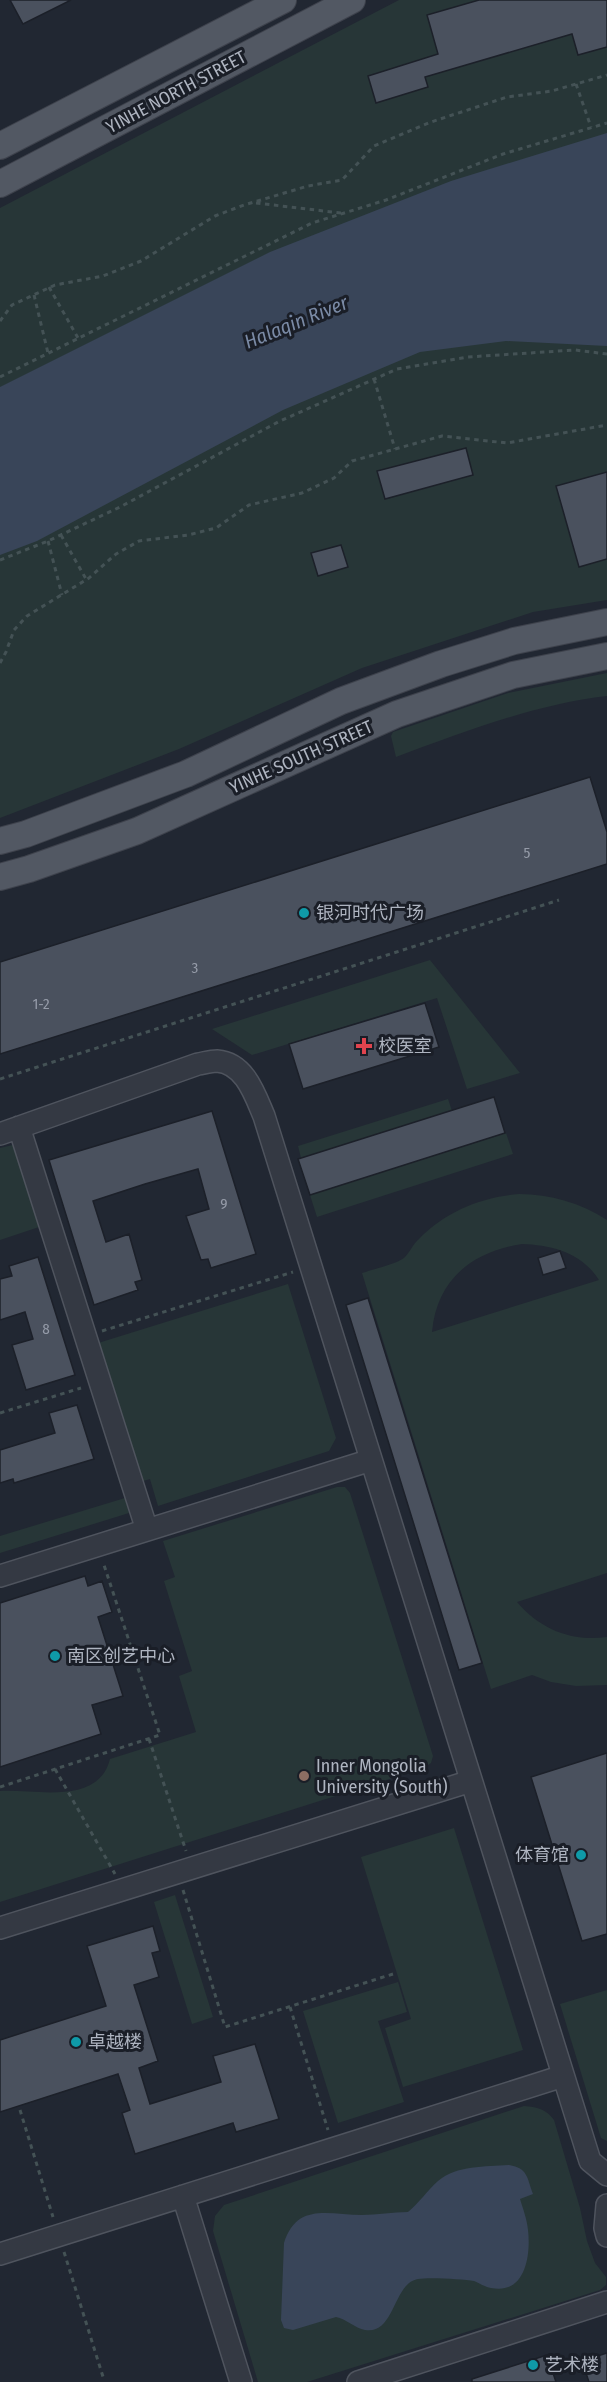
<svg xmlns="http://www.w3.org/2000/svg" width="607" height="2382" font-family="'Fira Sans Condensed','Noto Sans SC',sans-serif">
  <rect width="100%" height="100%" fill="#212732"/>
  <path fill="#273637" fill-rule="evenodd" d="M399,0H607V600L533,612L362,668L179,749L0,818V208Z
    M607,673V696C536,704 463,732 396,757L391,736L393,732L508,693Z
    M430,960L520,1073L467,1089L437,998L252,1055L212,1029Z
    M448,1099L452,1111L301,1158L298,1146Z
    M506,1133L513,1154L317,1217L310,1195Z
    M17,1144L42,1226L0,1240V1148Z
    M519,1194C550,1194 581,1203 607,1220V1573L517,1602C540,1629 571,1642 607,1637V1685L576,1686L551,1682L532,1675L491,1689L362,1273C371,1270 400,1263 405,1257C410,1252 413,1244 419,1239C446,1211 482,1197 519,1194ZM522,1244C552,1245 582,1253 599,1280L432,1332C437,1279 472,1252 522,1244Z
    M288,1284L336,1438L329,1451L158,1506L150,1479L140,1482L95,1344Z
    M337,1487H345L350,1493L433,1756L431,1763L424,1768L0,1902V1791C36,1789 98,1806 110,1759L196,1732L179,1676L192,1671L164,1581L175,1577L163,1541Z
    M125,1498L129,1513L0,1553V1536Z
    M454,1828L523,2050L403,2087L385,2028L411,2019L361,1857Z
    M175,1895L213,2017L192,2024L154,1902Z
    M398,1982L407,2012L378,2021L404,2102L338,2123L303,2011Z
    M607,1990V2141L601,2138L560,2004Z
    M524,2106C537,2107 546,2109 554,2120L580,2208L587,2241L595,2263L606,2277V2285L600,2290L307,2382H258L213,2231L215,2216L224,2205Z"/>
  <path fill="#394559" d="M607,133V346L506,341L420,352L283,410L37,541L0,555V387L270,252L451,181Z
    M509,2165C528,2168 527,2178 533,2194L520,2199C523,2209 527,2219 528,2230C531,2256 525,2295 491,2288C485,2287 479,2283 474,2281C464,2279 428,2277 418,2279C393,2283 395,2335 365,2330C355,2328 346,2319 336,2317L293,2330L284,2328L281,2320L284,2243C297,2202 329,2215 362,2215C377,2215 393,2212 408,2212C419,2203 427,2191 438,2181C457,2165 485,2167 509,2165Z"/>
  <path fill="#4a515e" stroke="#1c2029" stroke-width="1.5" d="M10,0H71L23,24Z
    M479,0H607V47L578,55L572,34L425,77L428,87L376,103L368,76L438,54L427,15Z
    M466,448L473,475L385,499L377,471Z
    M607,472V559L579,567L556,486Z
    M341,545L348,567L318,576L311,553Z
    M590,777L607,832V864L0,1054V962Z
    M425,1003L439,1047L303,1089L289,1044Z
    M494,1097L505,1133L310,1195L298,1159Z
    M212,1111L256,1254L211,1268L208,1259L201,1260L186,1216L209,1209L198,1169L145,1184L93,1201L106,1242L129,1234L142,1280L135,1282L138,1290L94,1305L49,1160Z
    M560,1251L566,1268L543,1275L538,1258Z
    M38,1257L75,1375L26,1390L12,1345L33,1339L25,1312L0,1320V1279L12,1276L9,1266Z
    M368,1298L482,1663L459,1670L346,1305Z
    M77,1405L94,1459L14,1483L13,1479L0,1483V1450L55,1433L49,1413Z
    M85,1576L88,1586L102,1581L112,1612L98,1617L123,1696L92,1705L101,1734L0,1767V1603Z
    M607,1753V1934L582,1941L531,1777Z
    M153,1926L160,1951L152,1953L159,1977L134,1985L158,2061L139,2068L150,2104L221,2082L213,2056L255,2044L279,2119L236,2132L233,2123L135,2154L122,2113L130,2110L118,2074L0,2112V2040L106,2006L87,1946Z
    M607,2353V2382H589L582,2361Z
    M547,2355L556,2382H472V2379Z"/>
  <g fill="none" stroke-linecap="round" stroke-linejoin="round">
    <g stroke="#4f545e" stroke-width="24">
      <path id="minor" d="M19,1127L147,1530
        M0,1134L198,1064C204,1063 211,1061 217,1061C245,1063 255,1095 264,1116L590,2161L607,2175
        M0,1576L371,1460
        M0,1928L471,1781
        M183,2196L241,2382
        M607,2205L605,2228L607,2236
        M0,2254L563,2076
        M358,2382L607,2302"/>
    </g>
    <g stroke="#3e424c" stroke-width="28">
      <path id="major" d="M0,146L283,0
        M0,184L352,0
        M0,841L26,834L186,774L341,701L441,664L514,641L607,622
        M0,877L29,869L137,831L397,714L513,675L607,656"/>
    </g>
    <path stroke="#445255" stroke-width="3" stroke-dasharray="4.5 4.5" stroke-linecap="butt" d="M576,84L591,127
      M256,203L341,213
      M49,287L78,338
      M34,295L48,353
      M0,321L12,305L55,285L103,276L141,261L215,216L244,205L308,186L342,180L374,146L431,122L507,97L552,91L607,75
      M0,377L312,223L386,200L503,154L607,123
      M374,379L395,449
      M61,535L86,579
      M48,541L62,595
      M0,560L48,541L120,507L278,422L397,369L468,357L575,350L607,354
      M0,663L6,652L14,630L27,616L89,578L116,554L139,541L188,535L216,528L249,505L302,493L334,478L352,461L442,436L507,443L607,425
      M0,1079L559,900
      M102,1331L293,1272
      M0,1413L81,1388
      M149,1739L186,1851
      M55,1769L115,1874
      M0,1787L160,1735L103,1562
      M183,1890L225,2027L393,1974
      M290,2007L328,2130
      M20,2110L53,2217
      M64,2252L104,2380"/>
    <use href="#minor" stroke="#343943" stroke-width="21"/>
    <use href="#major" stroke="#525863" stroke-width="26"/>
  </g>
  <g fill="#0f9aa8" stroke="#1a1e27" stroke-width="2">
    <circle cx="304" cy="913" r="6"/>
    <circle cx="55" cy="1656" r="6"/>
    <circle cx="581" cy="1855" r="6"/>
    <circle cx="76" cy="2042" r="6"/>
    <circle cx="533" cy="2365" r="6"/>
  </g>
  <path fill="#e0444e" stroke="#1a1e27" stroke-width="2" d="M361 1037h6v6h6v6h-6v6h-6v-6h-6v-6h6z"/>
  <circle fill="#8d6e63" stroke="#1a1e27" stroke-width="2" cx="304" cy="1776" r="6"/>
  <g text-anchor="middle" stroke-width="6" stroke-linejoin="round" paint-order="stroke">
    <g font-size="15" fill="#959ba8">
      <text x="527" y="858">5</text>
      <text x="195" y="973">3</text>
      <text x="41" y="1009">1-2</text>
      <text x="224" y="1209">9</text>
      <text x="46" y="1334">8</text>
    </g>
    <g font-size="18" fill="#aeb4c0" stroke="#1a1e27">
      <text transform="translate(176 92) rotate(-28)" y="6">YINHE NORTH STREET</text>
      <text transform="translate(301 757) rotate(-24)" y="6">YINHE SOUTH STREET</text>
    </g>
    <g font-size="18" fill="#aeb4c0" stroke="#1a1e27" text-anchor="start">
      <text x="316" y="919">银河时代广场</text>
      <text x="378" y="1052">校医室</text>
      <text x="67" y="1662">南区创艺中心</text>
      <text x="316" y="1772">Inner Mongolia<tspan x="316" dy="21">University (South)</tspan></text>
      <text x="569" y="1861" text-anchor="end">体育馆</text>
      <text x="88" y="2048">卓越楼</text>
      <text x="545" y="2371">艺术楼</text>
    </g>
    <g font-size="20" font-style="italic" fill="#7a8aa5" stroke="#1a1e27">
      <text transform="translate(296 322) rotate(-22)" y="7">Halaqin River</text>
    </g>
  </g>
</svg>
